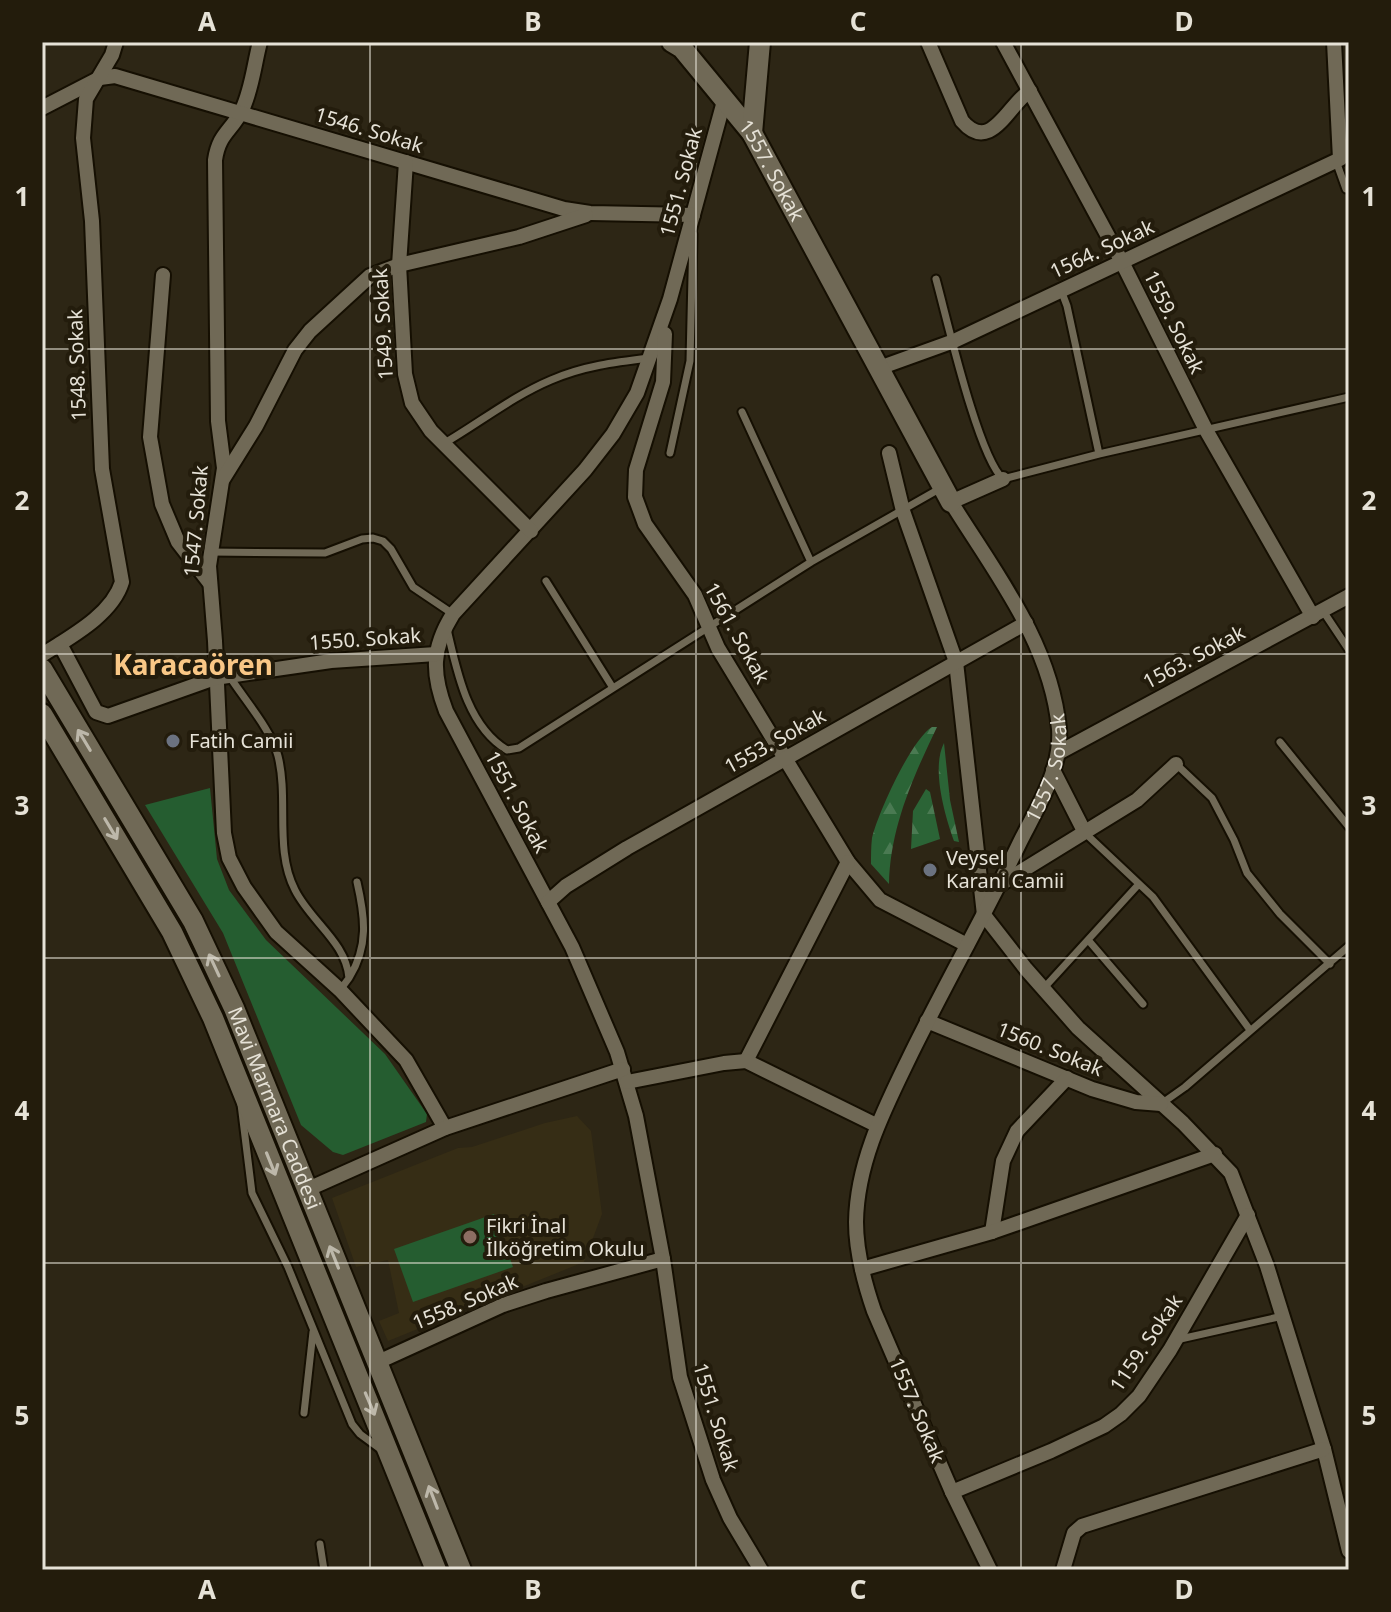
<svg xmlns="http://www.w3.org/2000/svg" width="1391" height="1612" font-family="'Noto Sans',sans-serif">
  <defs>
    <pattern id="forest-firs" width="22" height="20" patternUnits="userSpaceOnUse" patternTransform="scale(2)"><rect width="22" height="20" fill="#2b6436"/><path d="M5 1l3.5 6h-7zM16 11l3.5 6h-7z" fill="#4a7a52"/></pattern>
  </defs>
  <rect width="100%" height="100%" fill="#2d2615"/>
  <path fill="#362d15" d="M577,1116L591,1131L602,1214L584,1262L388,1341L379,1321L399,1313L388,1260L356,1267L332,1198L458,1148L472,1147L545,1123Z"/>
  <path fill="#255d30" d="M210,788L217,859L229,890L266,940L385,1054L427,1114L426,1122L343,1155L333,1152L301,1125L223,933L145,805Z
    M494,1214L513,1267L413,1302L394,1249Z"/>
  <path fill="url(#forest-firs)" d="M932,727H937C913,777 890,828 889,884L871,864C871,855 871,847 872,838C878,813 911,740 932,727Z
    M944,743L950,800L959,842L954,841C945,816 931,768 944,743Z
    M926,789L930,792L940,839L911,849L913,811Z"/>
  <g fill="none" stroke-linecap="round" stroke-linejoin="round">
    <g stroke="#150f02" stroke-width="11">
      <path id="lane" d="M1336,161L1346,189
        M936,279C947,319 978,456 1003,479L1099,454L1349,397
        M1061,290L1067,306L1099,454
        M742,412L811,562
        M443,444C479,423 513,396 551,380C583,366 616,362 649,358
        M670,453L690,361L693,234
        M210,552L325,553L362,539L373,538L383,541L391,549L413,587L453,614
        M546,581L613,688
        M1323,611L1349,650
        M447,629C457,671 467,726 507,750L519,748L811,562L941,488
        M230,677C244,699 272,731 278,756C289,800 274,849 295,890C311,922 346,942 349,978L340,990
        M1280,742L1349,827
        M1176,764L1212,798L1234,840L1247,873L1280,914L1330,964
        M1085,833L1153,897L1250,1030
        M1089,941L1143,1004
        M349,978C369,946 365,917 357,882
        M1043,989L1138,885
        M241,1104L252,1193L288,1267L352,1424L360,1434L383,1451
        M1161,1104L1185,1087L1349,946
        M1176,1340L1283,1316
        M304,1413L313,1332
        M320,1544L324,1570"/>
    </g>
    <g stroke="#150f02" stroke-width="18">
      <g id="street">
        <path d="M260,42C254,65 252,89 242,110C231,132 219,133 215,160L218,421L224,468L209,566L215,641L224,833L229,858L244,887L276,932L340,990L406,1060L445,1128"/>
        <path d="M928,42L962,121C991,155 1009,103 1030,91"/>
        <path d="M1003,42L1122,262L1206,430L1313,617"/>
        <path d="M724,101L670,299L637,393L613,434L585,470L453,614C431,649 432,674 446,711L572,947L617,1052L636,1116L663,1259L680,1377L713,1480L730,1518L761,1570"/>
        <path d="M42,108L100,78L115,76L564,209L590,213L693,215"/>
        <path d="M406,162L399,265L405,374L412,403L431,431L531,531"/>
        <path d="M163,275L150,437L162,504L178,542L209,582"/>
        <path d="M665,334L663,382L636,470L635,497L645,524L695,595L718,648L848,862L880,900L967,945"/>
        <path d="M879,368L954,341L1340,159L1334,42"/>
        <path d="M889,453L903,511L956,662L984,915L1026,969L1078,1028L1183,1123L1231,1173L1267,1266L1324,1449L1349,1551"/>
        <path d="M223,479L256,426L295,350L310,331L370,276L399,265L519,237L586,215"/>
        <path d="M60,644L96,712L108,716L215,678L331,661L436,654"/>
        <path d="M42,655C70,637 112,615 122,582L102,469L92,221L83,138L86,99L112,55L116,42"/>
        <path d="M1058,753L1349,596"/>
        <path d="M1053,770L1084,831"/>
        <path d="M999,885L1137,800L1176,764"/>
        <path d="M548,902L566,886L627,848L1026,623"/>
        <path d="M927,1021L1092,1089L1136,1102L1161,1104"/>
        <path d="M746,1061L848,862"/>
        <path d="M627,1082L724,1063L746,1061L876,1125"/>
        <path d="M306,1190L445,1128L623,1069"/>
        <path d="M992,1232L1003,1161L1017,1131L1067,1078"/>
        <path d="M862,1269L992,1232L1215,1154"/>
        <path d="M378,1362L503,1305L546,1291L663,1259"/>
        <path d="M952,1492L1051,1451L1104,1426L1121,1414L1139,1396L1170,1350L1248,1215"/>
        <path id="s1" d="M990,1570L952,1492L874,1311C864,1282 856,1253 856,1222C857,1160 886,1106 912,1052C947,981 986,913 1020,842C1037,808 1062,769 1059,729C1051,643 995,573 951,502L1003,479"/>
        <path d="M1063,1570L1074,1533L1082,1526L1324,1449"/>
      </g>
    </g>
    <g stroke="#150f02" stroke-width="24">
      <g id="secondary">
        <path id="s2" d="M672,42L682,48L752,133L951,502"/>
        <path d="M752,133L760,42"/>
        <path id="s3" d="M42,669L193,921L234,1008L461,1570"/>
        <path d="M42,714L172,932L213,1018L436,1570"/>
      </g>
    </g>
    <use href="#lane" stroke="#706956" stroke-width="7"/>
    <use href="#street" stroke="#706956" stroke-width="14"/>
    <use href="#secondary" stroke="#706956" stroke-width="20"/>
  </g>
  <defs><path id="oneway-shaft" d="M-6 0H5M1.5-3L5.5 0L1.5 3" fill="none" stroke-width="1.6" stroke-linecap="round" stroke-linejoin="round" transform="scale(2)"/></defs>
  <g stroke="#bdb8aa">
    <use href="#oneway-shaft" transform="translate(84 740) rotate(-121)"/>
    <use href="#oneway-shaft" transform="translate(111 829) rotate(59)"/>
    <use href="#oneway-shaft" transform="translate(214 965) rotate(-115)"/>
    <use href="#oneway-shaft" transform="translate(271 1164) rotate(68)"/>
    <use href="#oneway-shaft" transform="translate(334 1257) rotate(-112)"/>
    <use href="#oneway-shaft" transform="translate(370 1404) rotate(67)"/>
    <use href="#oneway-shaft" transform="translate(433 1497) rotate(-111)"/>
  </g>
  <path fill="none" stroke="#e6e2d7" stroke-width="2" stroke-opacity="0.55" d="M370,42V1570M696,42V1570M1021,42V1570M42,349H1349M42,654H1349M42,958H1349M42,1263H1349"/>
  <g fill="#6b7280" stroke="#231c0c" stroke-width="3">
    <circle cx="173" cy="741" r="8"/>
    <circle cx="930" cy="870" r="8"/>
  </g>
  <circle fill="#8d6e63" stroke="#231c0c" stroke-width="3" cx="470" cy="1237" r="8"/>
  <g text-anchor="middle" stroke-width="8" stroke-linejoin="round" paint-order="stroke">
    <g font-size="20" fill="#e6e2d7" stroke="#231c0c">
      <text transform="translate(369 130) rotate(17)" y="7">1546. Sokak</text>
      <text dy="7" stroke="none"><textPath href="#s2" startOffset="164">1557. Sokak</textPath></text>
      <text transform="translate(681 182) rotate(-75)" y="7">1551. Sokak</text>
      <text transform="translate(1102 249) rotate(-25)" y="7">1564. Sokak</text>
      <text transform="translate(1174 322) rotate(64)" y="7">1559. Sokak</text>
      <text transform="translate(383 324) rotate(-93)" y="7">1549. Sokak</text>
      <text transform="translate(77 365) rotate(-92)" y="7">1548. Sokak</text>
      <text transform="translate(196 521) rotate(-85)" y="7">1547. Sokak</text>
      <text transform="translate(737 633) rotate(61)" y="7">1561. Sokak</text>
      <text transform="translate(365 639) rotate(-4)" y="7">1550. Sokak</text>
      <text transform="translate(1194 657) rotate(-28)" y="7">1563. Sokak</text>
      <text transform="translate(775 741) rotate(-29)" y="7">1553. Sokak</text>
      <text dy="7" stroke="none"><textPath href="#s1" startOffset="872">1557. Sokak</textPath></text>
      <text transform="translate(517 802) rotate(62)" y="7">1551. Sokak</text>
      <text transform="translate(1050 1049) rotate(22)" y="7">1560. Sokak</text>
      <text dy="7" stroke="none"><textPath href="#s3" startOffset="498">Mavi Marmara Caddesi</textPath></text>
      <text transform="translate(465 1302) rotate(-23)" y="7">1558. Sokak</text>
      <text transform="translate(1146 1343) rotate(-56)" y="7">1159. Sokak</text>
      <text transform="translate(917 1410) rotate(67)" y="7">1557. Sokak</text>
      <text transform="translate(716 1417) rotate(73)" y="7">1551. Sokak</text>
    </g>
    <g font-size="20" fill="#e6e2d7" stroke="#231c0c" text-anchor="start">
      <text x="189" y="748">Fatih Camii</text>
      <text x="946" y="865">Veysel<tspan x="946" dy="23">Karani Camii</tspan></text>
      <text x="486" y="1233">Fikri İnal<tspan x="486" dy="23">İlköğretim Okulu</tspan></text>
    </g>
    <g font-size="28" font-weight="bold" fill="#f9c786" stroke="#231c0c">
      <text x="193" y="675">Karacaören</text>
    </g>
  </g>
  <rect width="1391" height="1612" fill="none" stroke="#231c0c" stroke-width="88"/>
  <rect x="44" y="44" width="1303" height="1524" fill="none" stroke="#e6e2d7" stroke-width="3"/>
  <g font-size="26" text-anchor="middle" font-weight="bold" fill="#e6e2d7">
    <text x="207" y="31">A</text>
    <text x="533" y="31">B</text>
    <text x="858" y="31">C</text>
    <text x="1184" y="31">D</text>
    <text x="22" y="206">1</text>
    <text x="1369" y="206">1</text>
    <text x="22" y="510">2</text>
    <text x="1369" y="510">2</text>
    <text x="22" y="815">3</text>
    <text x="1369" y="815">3</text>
    <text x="22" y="1120">4</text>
    <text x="1369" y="1120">4</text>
    <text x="22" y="1425">5</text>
    <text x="1369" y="1425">5</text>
    <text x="207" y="1599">A</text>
    <text x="533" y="1599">B</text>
    <text x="858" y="1599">C</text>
    <text x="1184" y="1599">D</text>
  </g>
</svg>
